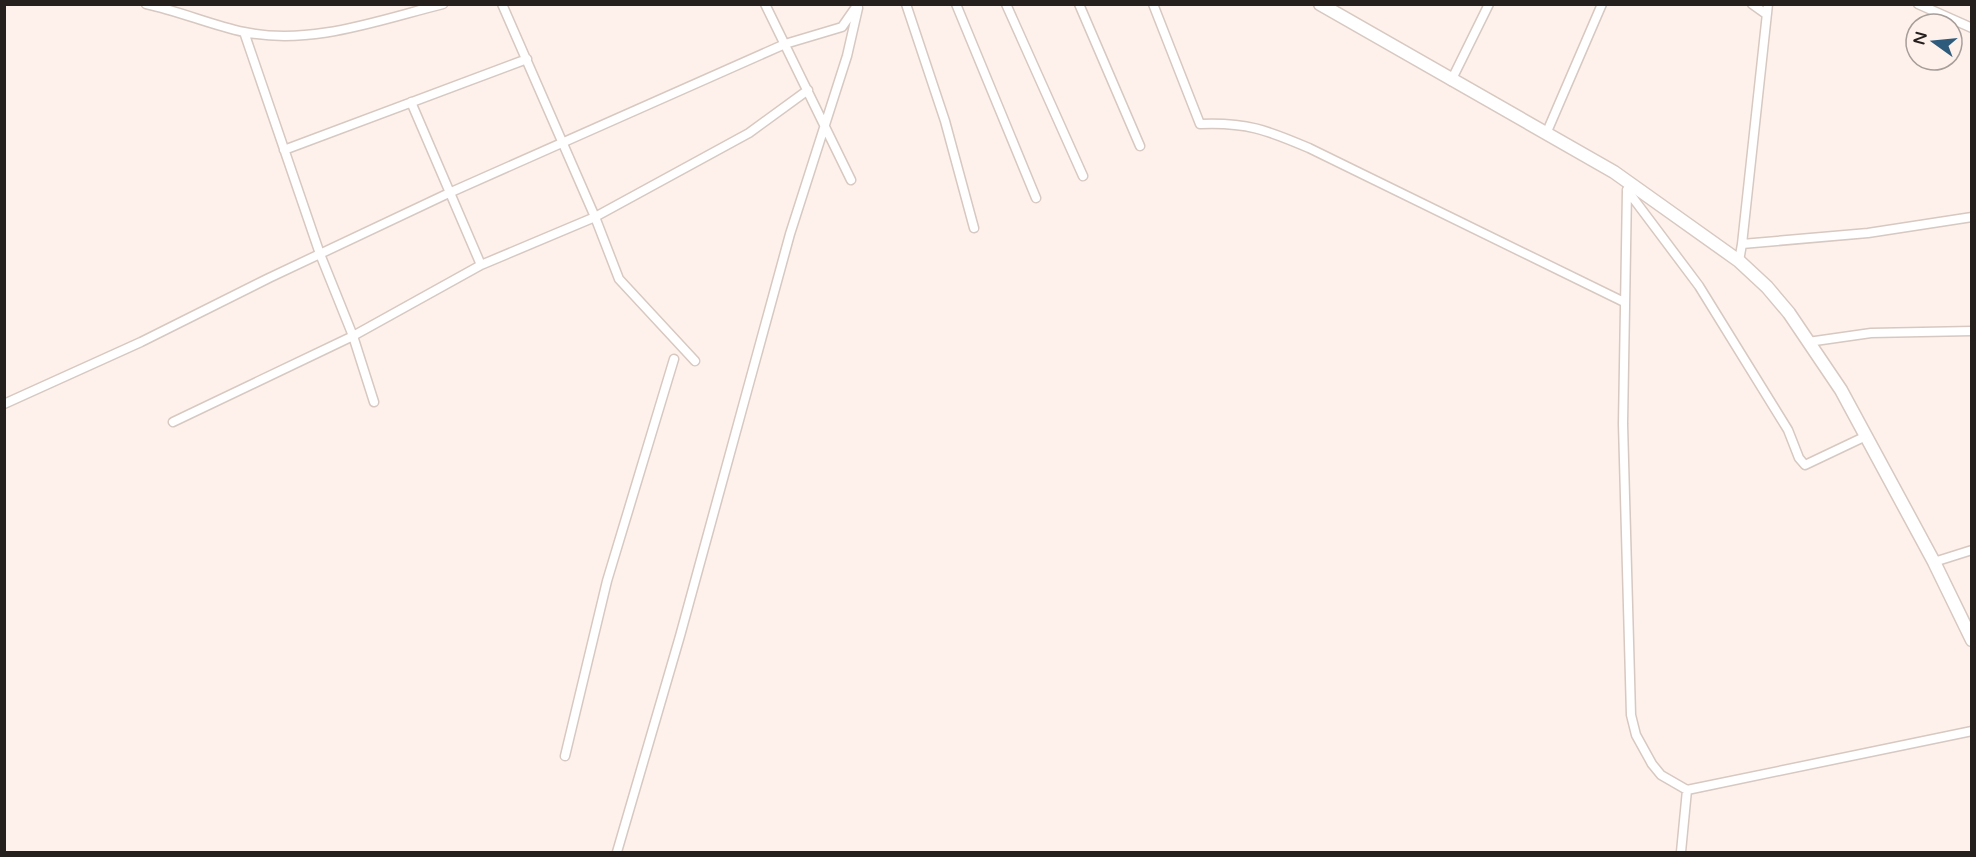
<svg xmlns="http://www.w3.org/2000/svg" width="1976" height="857" font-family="'Varela Round',sans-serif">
  <rect width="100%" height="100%" fill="#fef1eb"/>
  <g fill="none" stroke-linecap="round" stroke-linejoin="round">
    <g stroke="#d7c8c1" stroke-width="11">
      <path id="minor" d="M146,4C179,11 211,25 244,32C311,46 379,20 443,4
        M502,4L595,217L619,279L695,361
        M765,4L851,180
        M906,4L945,121L974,228
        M956,4L1036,198
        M1006,4L1083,176
        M1079,4L1140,146
        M1153,4L1200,124C1246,122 1267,130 1309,148L1624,302
        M1752,4L1766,14
        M1918,4L1972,28
        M244,32L320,254L353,336L374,402
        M1451,81L1489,4
        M411,102L481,265
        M1546,134L1602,4
        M284,150L527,59
        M1627,190L1623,424L1631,715L1636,735L1652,764L1661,775L1687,790L1972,731
        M1627,190L1699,286L1788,430L1799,458L1805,465L1864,437
        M1742,244L1768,4
        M1739,261L1742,244L1868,233L1972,217
        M1808,342L1871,333L1972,331
        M4,404L141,342L269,278L449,193L785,44L842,27L858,4
        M173,422L353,336L481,265L595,217L749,133L808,90
        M1934,562L1972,550
        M565,756L607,581L674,359
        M617,852L680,636L790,234L847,56L858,8
        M1681,852L1687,790"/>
    </g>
    <g stroke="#d7c8c1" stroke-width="15">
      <path id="secondary" d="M1320,4L1614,172L1739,261L1767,287L1789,313L1841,390L1934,562L1972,640"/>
    </g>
    <use href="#minor" stroke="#fff" stroke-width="8"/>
    <use href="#secondary" stroke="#fff" stroke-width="12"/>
  </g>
  <rect width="1976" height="857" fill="none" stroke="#251f1d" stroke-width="12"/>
  <g transform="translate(1934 42) rotate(285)"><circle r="28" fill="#fef1eb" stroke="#a79d99" stroke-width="1.5"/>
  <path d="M0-4.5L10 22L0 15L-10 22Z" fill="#2e5b7b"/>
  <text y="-9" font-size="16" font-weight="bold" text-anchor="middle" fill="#251f1d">N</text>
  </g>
</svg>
